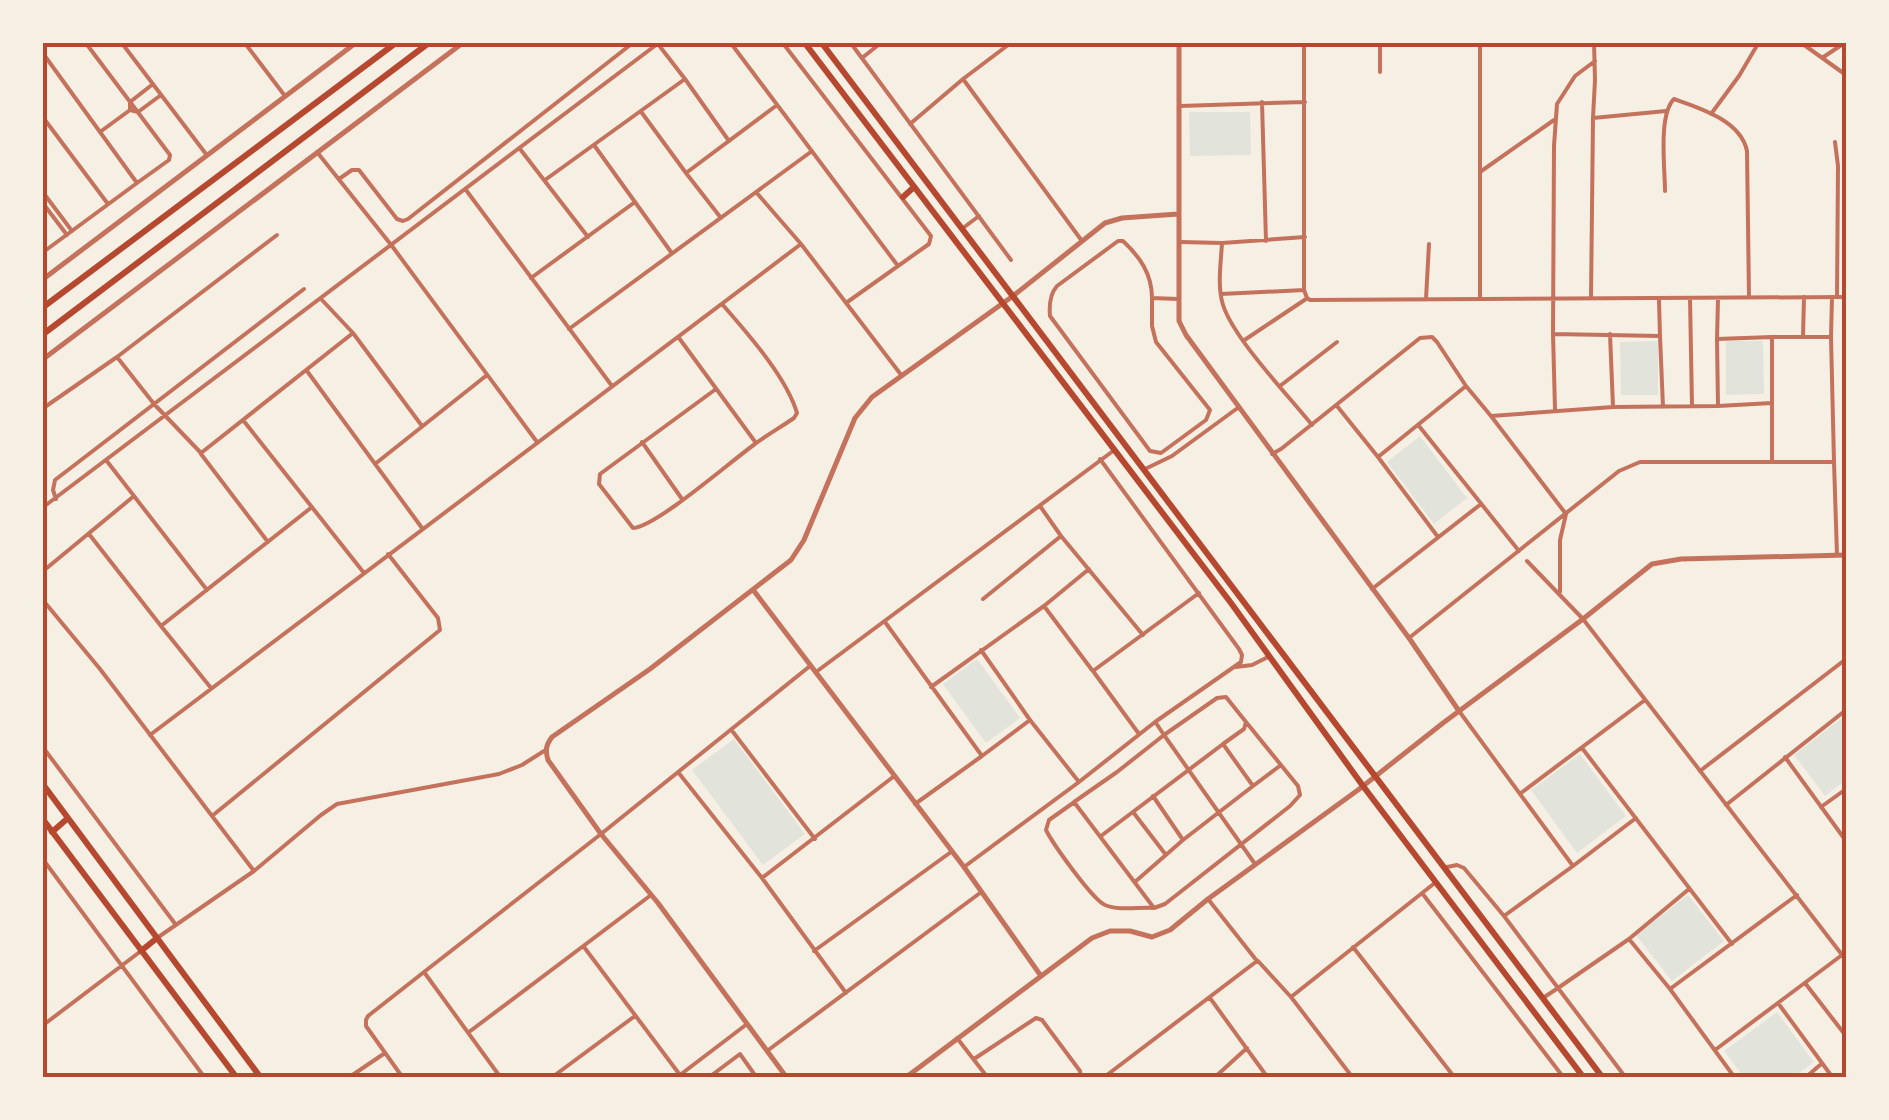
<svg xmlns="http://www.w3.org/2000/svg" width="1889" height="1120" font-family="Overpass,sans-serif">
  <rect width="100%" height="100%" fill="#f6efe4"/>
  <path fill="#e2e4dc" d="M1189,112H1250L1251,155L1190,156Z
    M1658,341V395H1621L1620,342Z
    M1726,341H1763L1764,394L1726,395Z
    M1420,436L1467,498L1434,524L1387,462Z
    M977,659L1020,718L986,743L943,684Z
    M1846,715V780L1825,796L1794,755Z
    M734,739L805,834L763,865L692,770Z
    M1580,754L1626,816L1577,853L1531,790Z
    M1688,895L1724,941L1672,981L1636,935Z
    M1777,1012L1814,1062L1794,1077H1744L1724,1051Z"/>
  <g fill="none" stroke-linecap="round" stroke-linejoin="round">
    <path stroke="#c5725c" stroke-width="4" d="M85,42L170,155L169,160L137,183
      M121,42L206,154
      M244,42L285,96
      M730,42L898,266
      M782,42L931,236L929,244L846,303
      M850,42L1011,260
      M1304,42V290L1307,298L1310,300L1846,297
      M1480,42V299
      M1800,42L1846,75
      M658,44L685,79
      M42,52L137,183L42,253
      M862,58L882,42
      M1822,58L1846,42
      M1595,61L1575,76L1557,104L1554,146L1553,334L1660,336L1663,407
      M1380,72V42
      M963,79L1012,42
      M1262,102L1266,241
      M1180,106L1305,102
      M130,110L138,112L161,95
      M642,113L686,173
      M1711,114L1739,76L1759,42
      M42,116L108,204
      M1593,118L1595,80L1594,42
      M910,124L963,79L1082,241
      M100,132L130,110V102L153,84
      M1835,142L1838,166L1837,297
      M594,145L635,202
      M520,149L588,237
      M317,152L392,246L537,442
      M1480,172L1554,120
      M339,179L352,170H359L397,219L403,221L408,219L634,42
      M545,180L685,79L729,141
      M466,190L612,386
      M42,191L72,231
      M1665,191C1665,168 1658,115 1674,99C1700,108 1741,121 1747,151L1749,297
      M756,192L801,244
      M42,202L67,235
      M721,218L686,173L777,105
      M963,228L979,216
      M1180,242L1222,243L1305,237
      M1222,243C1221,262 1217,286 1223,305C1234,339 1288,395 1312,425
      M531,278L635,202L671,252
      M1221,294L1304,290
      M1152,298V326L1156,342L1210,410L1206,420L1161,453L1150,451L1050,316C1049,305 1050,294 1057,286L1118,241H1123C1140,257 1152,274 1152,298L1178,299
      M1591,298L1593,118L1666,111
      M1690,298L1692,406
      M1426,299L1429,244
      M322,300L353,333
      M1659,300L1660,336
      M569,329L812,151
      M1553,334L1555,409
      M1610,334L1613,407
      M1772,337V462
      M1803,337L1804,297
      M1831,337L1832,297
      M679,338L756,443
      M1717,339L1718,299
      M1243,341L1306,299
      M117,357L154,404L201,453L353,333L422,426
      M307,371L422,528
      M1280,386L1337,342
      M716,389L600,474L599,484L633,528C656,527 731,461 755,444C767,435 781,427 794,418L797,413C786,376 747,333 722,304
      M1337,406L1378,457
      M1718,406L1772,403
      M42,409L117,357L277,235
      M243,420L364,573
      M1419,426L1519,551
      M642,442L682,499
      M201,454L268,542
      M1272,454L1281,449L1420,338L1432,337L1437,342L1466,386L1491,416
      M106,460L207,590
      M375,464L487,375
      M1145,469L1172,456L1239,407
      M56,499L53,490L55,480L304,289
      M1040,506L1061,536L1143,635
      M42,508L660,42
      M89,534L161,626L312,507
      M1438,537L1378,457L1466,386
      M1527,561L1583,619L1846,960
      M42,572L134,496
      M1372,589L1481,504
      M1560,592V540L1566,514L1491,416L1613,407L1718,406L1717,339L1772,337H1831L1834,462
      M42,599L100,669L254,871
      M983,599L1061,536
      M1044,606L1092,670
      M885,622L982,756L915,804
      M161,626L211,688
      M1409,638L1619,471L1640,462H1834L1837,555
      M981,650L1030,720
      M1236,667L1252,665L1268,657
      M816,672L1113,451
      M931,687L1044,606L1089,569
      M1459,711L1573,866L1636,818
      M1156,723L1164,735L1117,772L1074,802L1154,908L1165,904L1290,806L1300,795L1298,786L1246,722
      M733,732L815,839
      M1139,734L1093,671L1199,593
      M150,735L801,244L902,376
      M42,746L176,925
      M1582,748L1732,944
      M982,756L1030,720L1079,782
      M1785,757L1846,841
      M1700,771L1846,659
      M678,772L762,878L846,993
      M1521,793L1645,700
      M1153,796L1183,840
      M1073,803L1049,820L1046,830C1053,844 1092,899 1105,905C1119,911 1139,907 1154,908
      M1726,805L1846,710
      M1821,807L1846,789
      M1133,812L1166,855
      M212,816L440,630L438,618L388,554
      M1101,836L1223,744
      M42,858L205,1078
      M1255,864L1164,735L1217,698L1226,697L1246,722L1244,729L1223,744L1253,786L1281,765
      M1573,866L1504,916L1558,988L1629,939L1689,889
      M964,867L1079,782L1155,722L1241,662L1242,655L1239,649L1100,459
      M1447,867L1457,865L1464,868L1504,916
      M762,878L893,777
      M1136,881L1183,840L1253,786
      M1422,893L1564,1078
      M157,938L254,871L321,815L337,804L499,774L522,765L544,751
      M1629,939L1670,989L1735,1078
      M584,947L680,1075
      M1353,947L1455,1078
      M814,951L951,852
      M1258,961L1291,997L1353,1078
      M1805,983L1846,1036
      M1670,989L1797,895
      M1291,997L1436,882
      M1210,998L1268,1078
      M1543,998L1558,988L1626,1078
      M1778,1003L1833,1078
      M42,1026L141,951
      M469,1032L651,895
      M957,1038L988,1078
      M1715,1050L1842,955
      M767,1051L980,893
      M974,1059L1036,1018L1042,1020L1080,1071L1081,1078
      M348,1078L385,1053
      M403,1078L366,1026V1020L368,1016L424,972
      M501,1078L424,972L601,834L810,666
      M551,1078L635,1016
      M676,1078L747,1024
      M708,1078L740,1054L757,1078
      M1103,1078L1257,961L1208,899
      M1214,1078L1247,1048
      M1805,1078L1820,1065"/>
    <path stroke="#c5725c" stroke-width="5" d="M1179,42V321L1186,335L1409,638L1459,711
      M42,280L357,42
      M42,360L464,42
      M754,591L964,867L1041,976
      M787,1078L658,903L601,834L548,760C545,750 546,745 552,737L650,669L791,560L804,540L855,418L872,397L1013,296L1105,223L1122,218L1178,214
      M905,1078L1092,938L1110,931H1130L1152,937L1170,930L1208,899L1358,790L1443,723L1583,619L1652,564L1681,559L1846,555"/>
    <path stroke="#b5482f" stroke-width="6" d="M804,42L1231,603L1363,786L1584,1078
      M821,42L1603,1078
      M903,197L914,187
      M42,783L261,1078
      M42,818L237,1078
      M52,832L68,818
      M141,951L157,938"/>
    <path stroke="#b5482f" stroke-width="6" d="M42,308L397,42
      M42,335L430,42"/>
  </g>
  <rect width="1889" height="1120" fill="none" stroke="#f6efe4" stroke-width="90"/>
  <rect x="45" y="45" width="1799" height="1030" fill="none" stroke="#b5482f" stroke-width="4"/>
</svg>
